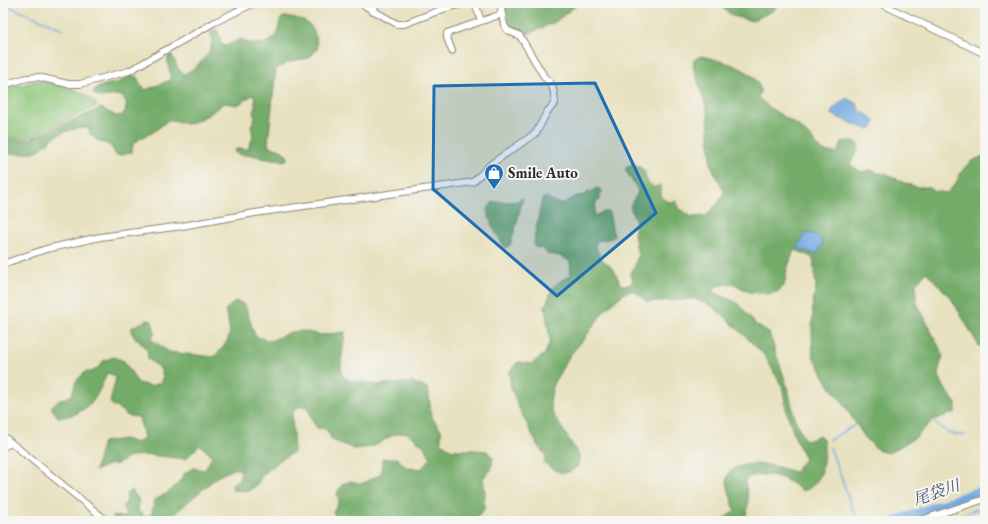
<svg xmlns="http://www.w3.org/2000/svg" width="988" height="524" font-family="'EB Garamond','Noto Serif JP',serif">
  <rect width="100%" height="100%" fill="#f6f6f2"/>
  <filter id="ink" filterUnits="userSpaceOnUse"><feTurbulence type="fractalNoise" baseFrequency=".025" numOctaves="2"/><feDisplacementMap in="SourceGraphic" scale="8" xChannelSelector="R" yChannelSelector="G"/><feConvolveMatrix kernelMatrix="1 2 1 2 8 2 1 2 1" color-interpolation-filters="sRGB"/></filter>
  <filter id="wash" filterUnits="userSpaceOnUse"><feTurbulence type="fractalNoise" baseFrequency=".012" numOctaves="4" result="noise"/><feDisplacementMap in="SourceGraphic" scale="16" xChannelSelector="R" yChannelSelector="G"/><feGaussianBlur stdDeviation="0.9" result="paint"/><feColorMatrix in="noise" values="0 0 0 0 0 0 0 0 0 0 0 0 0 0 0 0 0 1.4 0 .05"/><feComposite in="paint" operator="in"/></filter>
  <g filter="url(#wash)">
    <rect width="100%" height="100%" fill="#e8e1bf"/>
    <path fill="#8fc679" stroke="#5d7852" d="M38,81C56,85 88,89 97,106L27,138H3V89Z"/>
    <path fill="#73ab69" stroke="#4f6b4a" d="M504,3H576L577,5L555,22L528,34L511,29Z
      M716,3H778L774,10L752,21L733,16Z
      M283,17C306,17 318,26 317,50L309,58L298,60L287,63L276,69L268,143L269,146C277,150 286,149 288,159L283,161C278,158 274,160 268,159C263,159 260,157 256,156C247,154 243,157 234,152L236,149H248L253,137L251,126L255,118L253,112L255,107V98L252,95L238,105L224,103L208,115L189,124L168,120L155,131L140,139L133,144L132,152L123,155H116L110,145L98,141L90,134L89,128C78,127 62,131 53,138C46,144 42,150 33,152C24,155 14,153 5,154L3,153V140H27L101,108L116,116L123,115C128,106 128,102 120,95L99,97L93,93C99,84 107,85 116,83C121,82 126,78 130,75L137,77L140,83L146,90L170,80C172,70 165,64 169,55H172L178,69L184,74C194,70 210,56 212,44C212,40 211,35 211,31L216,30L218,31L222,45L226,46L240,39C251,46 269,47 277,34C281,28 276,25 283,17Z
      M701,56C717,60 757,68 760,89C761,92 759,95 758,98L770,108L799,126L823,151L835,153L838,152L842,142C849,140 861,140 858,150C857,155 852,159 850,164L861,172L871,170L878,173L887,174L902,182L917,187H928L935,191L947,193L956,183L961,172L970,162L985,155V349L979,346L951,298L926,272L916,284V301L943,355L938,373L944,387L956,404V412L933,420L916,437L889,453L879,451L866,439L840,399L830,387L813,356L812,338L813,302L816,288L813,258L805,254L794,250L787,269L784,286L777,292L768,294L749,292L733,283L717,286L712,291L739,304L756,325L769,333L788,389L795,419L804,439L810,440L819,435C822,437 824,441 824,445C825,449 822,471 821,474C818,481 811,489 803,491C790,482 780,474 763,475C755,475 751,475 745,480C747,493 752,510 742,521H721L735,510C733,503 727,488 727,481C727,463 756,463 768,465C777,466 786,470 795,472L805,459L795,437L787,413L782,386L764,355L744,335L725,317L710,305L693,299L647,302L635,291H629L623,294L604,311L584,339L570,355L553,384L550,402L552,412L579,456L578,466C563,478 559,472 544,463L546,455L539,448L518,406L511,388L509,372L518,362L531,364L545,354L550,341L545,307L553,287L562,280L571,275L570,261L560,256L547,254L544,249L538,248L534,246L535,234L542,199L546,197L555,202L562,204L577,196L586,195L588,192L593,191L596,188L600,189L603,192L600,195V200L596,202L594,216L603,212H609L612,228L614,236L612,238L597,241L595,246L602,259L614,270L621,285H630L633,280L630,274L634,268L638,255L634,235L636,222L630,206L638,192C634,180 630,179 625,169L629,165L639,166L645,172C645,180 648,183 654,187L661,185V198L669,202L676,201L680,209L692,217L706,216L719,202L724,191L711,165L708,113L693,66L694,60Z
      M523,198L514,233L510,245L505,248L492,226L487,210L493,202H514Z
      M236,301L245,305L255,336L270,341L291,332L303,331L321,335L345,332L341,364L342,376L349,380L377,385L412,382L427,388L429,395L431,416L441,430V443L452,450H476L487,451L493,458L491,470L483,478L485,493L484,510L472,521H352L337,517L333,513L339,501L337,493L343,484L351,481L361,484L381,474L382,459L397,458L407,468L421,469L431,458L423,445L406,432L393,435L372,447L354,449L332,440L326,429L317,428L312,420L307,406L298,407L292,413L294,452L280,460L262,476L256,486L248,491L233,490L232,484L240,478L241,469H233L217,477L166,521H115L113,516L126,517L123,506L127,501L126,494L132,490L139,501L138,511L145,517L152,514L154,500L166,494L178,484L184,474L193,468L205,470L212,456L200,445L185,459L150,455L131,456L117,464L108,465L95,471L103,442L125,439L136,443L144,438L139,417L128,416L118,408L113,406L110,402L116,378L111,374L107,373C103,382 98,395 92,402C84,411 70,418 58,417L51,407L58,401L72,395L76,381L86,371L92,372L100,366L103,361L114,357L124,361L138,383L150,386L160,383L163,376L160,368L148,359L147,350L132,334V327L148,320L152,321L155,333L151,339L169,352L214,357C233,337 232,335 225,310Z"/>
    <path fill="#73aae2" stroke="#4f6a86" d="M846,98L857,104C859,114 868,113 875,121L874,125L872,128L868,129L846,121L831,114L834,108Z
      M806,233L817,235L823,242L818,253L815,254L799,249L798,247L801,240Z"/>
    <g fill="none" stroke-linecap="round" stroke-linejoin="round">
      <path stroke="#73aae2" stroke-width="1.5" d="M3,4L63,29
        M933,423H935C946,432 951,436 966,435
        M829,440L855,425
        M830,447L857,521
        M885,521L985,485
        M940,521L985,507"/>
      <path stroke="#73aae2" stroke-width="10" d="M898,521L985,491"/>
    </g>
  </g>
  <g filter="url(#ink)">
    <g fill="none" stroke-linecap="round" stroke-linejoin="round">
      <g stroke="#8a8675" stroke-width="8">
        <path id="minor" d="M360,3L397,24H404L446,8L466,3
          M475,3L481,21
          M500,3L502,14
          M880,3L985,54
          M372,11L377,3
          M3,85L27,78L38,77L68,84H80L129,71L215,22L254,3
          M3,264L46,249L100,237L182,226L255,213L473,182L491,164L536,133L547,112L555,103C554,93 554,84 545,78L520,36L507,30L504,25L502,14L447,33V38L452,51
          M3,436L107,521
          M3,447L11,443
          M918,521L985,499"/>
      </g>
      <use href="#minor" stroke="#fff" stroke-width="6"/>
    </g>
  </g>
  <path fill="#1f6fb2" fill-opacity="0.2" stroke="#1f6fb2" stroke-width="3" stroke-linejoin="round" d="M595,83L656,213L557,296L433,189L434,86Z"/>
  <defs>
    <g id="shop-pin" transform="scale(1)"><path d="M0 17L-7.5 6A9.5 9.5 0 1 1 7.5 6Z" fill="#1f6fb2" stroke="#f6f6f2"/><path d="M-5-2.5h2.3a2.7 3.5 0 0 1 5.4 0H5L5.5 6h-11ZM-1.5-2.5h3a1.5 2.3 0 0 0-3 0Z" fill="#fff"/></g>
  </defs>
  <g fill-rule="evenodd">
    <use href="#shop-pin" x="494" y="173"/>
  </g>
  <g text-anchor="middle" stroke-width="4" stroke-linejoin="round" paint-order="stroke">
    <g font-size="15" font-weight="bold" fill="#2b2b2b" stroke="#f6f6f2" text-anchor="start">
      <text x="508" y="178">Smile Auto</text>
    </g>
    <g font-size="16" font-style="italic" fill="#44576b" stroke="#f6f6f2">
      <text transform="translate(936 492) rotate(-19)" y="6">尾袋川</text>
    </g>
  </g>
  <rect width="988" height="524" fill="none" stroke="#f6f6f2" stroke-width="16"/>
</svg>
